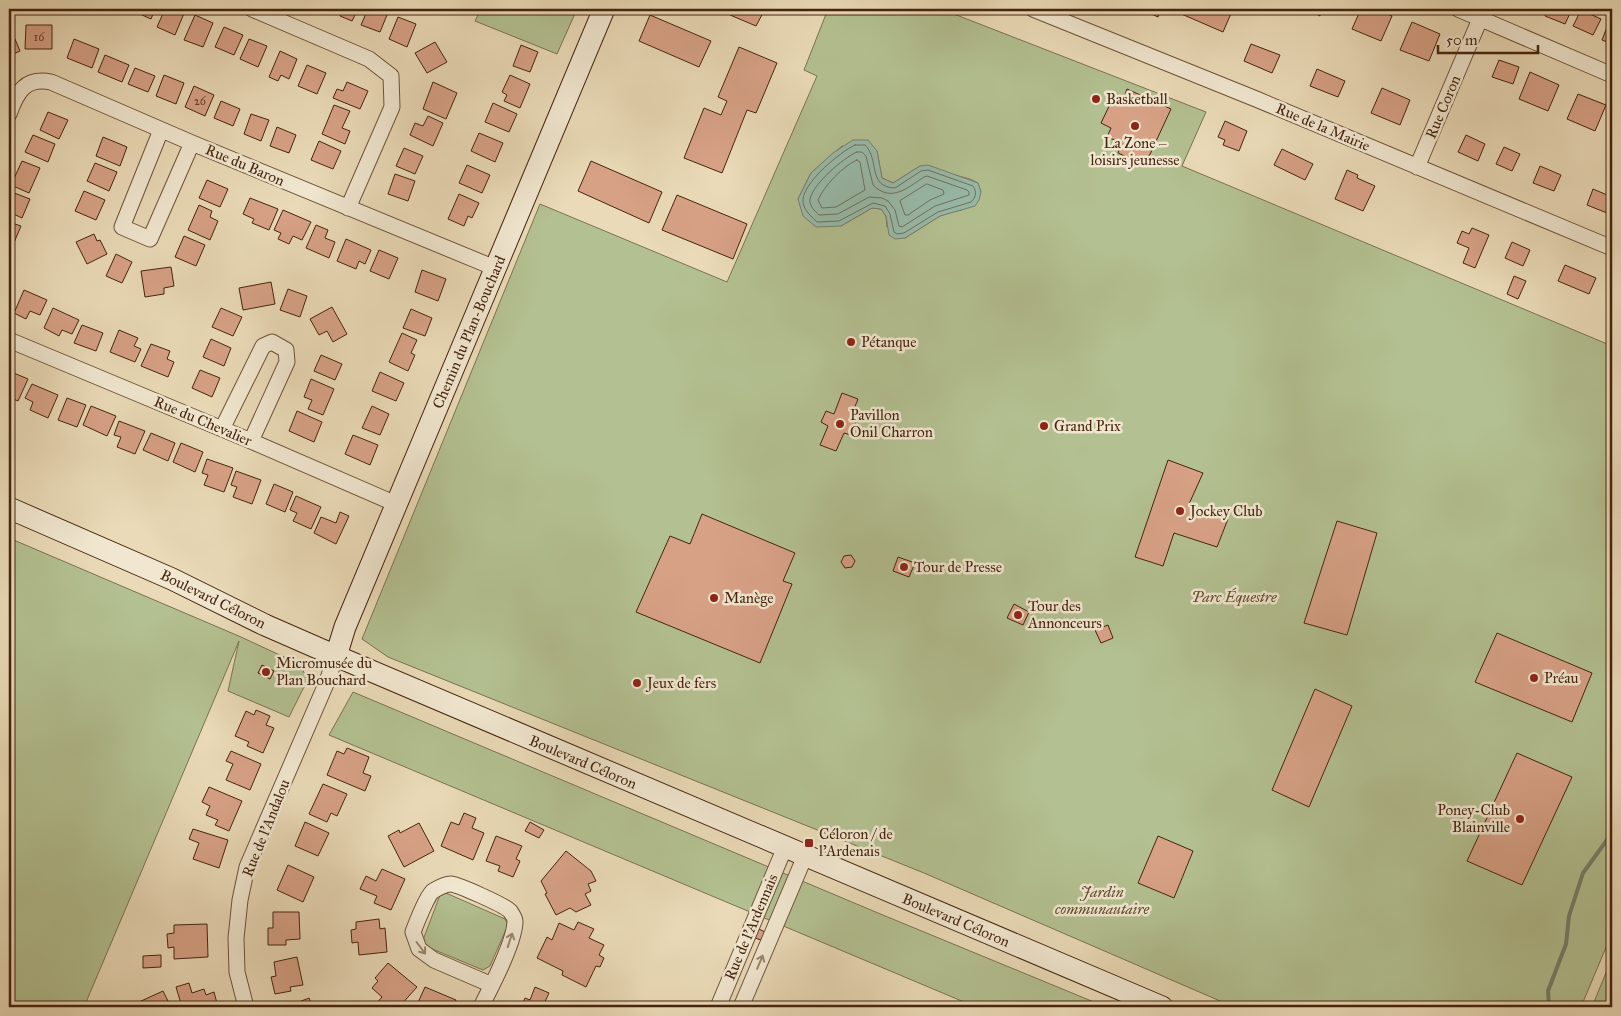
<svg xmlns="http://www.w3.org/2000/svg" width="1621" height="1016" font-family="'IM FELL Great Primer',serif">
  <rect width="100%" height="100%" fill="#eadab7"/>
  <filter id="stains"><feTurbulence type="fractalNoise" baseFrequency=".004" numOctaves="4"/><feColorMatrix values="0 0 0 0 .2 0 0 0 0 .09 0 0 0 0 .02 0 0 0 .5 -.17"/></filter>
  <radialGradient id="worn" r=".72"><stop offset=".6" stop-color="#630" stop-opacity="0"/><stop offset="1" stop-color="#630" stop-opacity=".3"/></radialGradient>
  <path fill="#b3c091" stroke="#7c7250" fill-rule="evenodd" d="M481,9H577L557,54L475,21Z
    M828,9H941L1206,112L1182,166L1612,346V933L1581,1007H1234L924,873L388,657L362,639L540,204L727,282L817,76L804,70ZM842,146L877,151L882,178L893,183L920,166L970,179L978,183L981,192L962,210L951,212L940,216L905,238L887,227L886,216L881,209L872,208L841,226L798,199L811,173Z
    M9,538L241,637L299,664L308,679L289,717L228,691L239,641L84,1007H9Z
    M353,692L878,913L1106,1007H976L329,735Z
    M446,893L505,919L508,925L490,966L483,970L425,946L423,940L440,895Z
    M1612,958V1007H1592Z"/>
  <path fill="#98bbab" stroke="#777f6c" d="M853,140H868L877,151L882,178L893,183L920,166L928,165L978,183L981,192L979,200L975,206L940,216L905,238L895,239L889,235L886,216L881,209L872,208L841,226L816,227L803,216L798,199L811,173L833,153Z"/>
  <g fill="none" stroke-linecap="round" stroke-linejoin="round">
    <path stroke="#6e705c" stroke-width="1" d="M855,145H865C880,160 867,187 895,188L921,171L928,170L973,186C977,192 976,197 971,202L938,212L904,233L897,234L894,232L890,214L885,206L873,203L839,221L817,222C811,216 802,209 803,199C805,181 840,152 855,145Z
      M857,152H862L866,156L873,185C891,203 907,188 924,177L927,176L967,190L969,192V195L935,206L902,227L899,226L895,210L888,201L882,198L869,197L838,214L819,215C815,211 809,206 810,199C813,184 843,158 857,152Z
      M857,160L860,162L865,190L836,207L822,208L818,200C824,186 843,166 857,160Z
      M927,184L943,190L944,194L930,200L908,215H905L900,201Z"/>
    <path stroke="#777f6c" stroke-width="4" d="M1549,1007L1548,991L1566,944L1569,916L1583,873L1612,833"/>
  </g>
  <path fill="#d7a186" stroke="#45240e" d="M131,9H155L151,19L131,10Z
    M165,9H178L185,11L175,35L157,27Z
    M343,9H358L352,21L340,16Z
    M368,9L387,15L380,32L361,25Z
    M733,9H765L756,26L730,15Z
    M1146,9H1162L1158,17L1145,11Z
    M1170,9H1233L1223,32Z
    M1314,9H1330L1319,16Z
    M1361,9H1376L1392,16L1381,41L1352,29Z
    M1548,9H1572L1565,24L1545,16Z
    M1581,10L1601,19L1593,35L1573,26Z
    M195,15L213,23L203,47L184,40Z
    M650,15L711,41L699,67L639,41Z
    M398,17L416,24L407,47L389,39Z
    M1412,22L1440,34L1429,61L1400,50Z
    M1609,22L1612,24V44L1602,40Z
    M26,25H52V49H25Z
    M224,27L243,35L234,55L215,47Z
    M12,32L20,51L9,56V34Z
    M74,39L99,49L92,68L67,58Z
    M249,39L267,46L258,67L240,59Z
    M435,42L447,62L427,73L415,53Z
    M1251,44L1280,55L1272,73L1244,61Z
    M521,45L538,52L530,72L513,66Z
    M739,47L777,63L756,113L747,110L722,173L684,158L704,108L721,115L727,101L718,97Z
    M280,51L297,59L289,79L281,75L278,81L269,77Z
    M105,55L129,65L122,82L98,72Z
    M1499,60L1519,67L1513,84L1492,77Z
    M307,65L326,73L317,94L298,86Z
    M135,68L155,76L148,92L128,84Z
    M1317,69L1345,81L1338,97L1310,86Z
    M1530,72L1559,85L1548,111L1519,99Z
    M164,75L184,83L176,104L156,96Z
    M510,75L530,84L520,108L504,101L507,95L502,92Z
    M347,82L368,91L360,109L333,98L337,89L343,91Z
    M433,82L457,93L446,119L423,109Z
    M194,86L214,95L205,116L185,107Z
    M1382,88L1410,100L1400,125L1371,113Z
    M1127,89L1171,109L1145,165L1118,153L1122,143L1107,137L1111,128L1101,123L1113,98L1122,102Z
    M1578,94L1606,105L1595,131L1567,119Z
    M221,101L240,109L233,126L214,118Z
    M493,103L517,114L509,132L485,122Z
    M334,105L350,111L342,128L350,131L345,144L322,134Z
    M48,112L68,120L59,139L40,130Z
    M251,114L269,120L261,141L244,134Z
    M428,116L443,123L433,146L410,135L415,123L423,126Z
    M1225,121L1247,131L1239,151L1223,145L1225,140L1218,137Z
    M277,127L296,135L289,153L270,146Z
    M479,133L503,143L495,162L471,151Z
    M33,135L55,144L48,162L25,152Z
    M1466,135L1485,144L1478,161L1458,152Z
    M103,137L127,147L120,166L96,156Z
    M319,141L341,151L333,169L311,160Z
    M1504,147L1520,154L1512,171L1496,164Z
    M404,148L423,156L415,174L396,166Z
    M1282,149L1313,164L1305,180L1274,165Z
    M22,161L40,168L29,193L11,185Z
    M591,161L662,192L649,223L578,191Z
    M95,163L117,172L109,191L87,181Z
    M467,165L490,175L482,193L459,183Z
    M1540,166L1561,175L1554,191L1533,183Z
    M1347,170L1358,175L1357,178L1375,186L1363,211L1335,199Z
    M395,174L415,181L408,201L388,194Z
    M207,180L228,189L220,207L199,198Z
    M1593,189L1612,197V215L1587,205Z
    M9,191L30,199L22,218L9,212Z
    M84,191L105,200L96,220L75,211Z
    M459,194L479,203L472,218L468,216L464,226L448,219Z
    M677,195L747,224L733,259L662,230Z
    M250,198L278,209L269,230L252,223L254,219L243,214Z
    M199,205L212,211L210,217L218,221L210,240L188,230Z
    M283,210L311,222L302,240L293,236L289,244L278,239L281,233L274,230Z
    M9,222L21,226L13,245L9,243Z
    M316,225L328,230L325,238L335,242L329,258L306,248Z
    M1472,228L1489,235L1475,268L1463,263L1469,248L1457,243L1462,231L1469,234Z
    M94,234L97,241L100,240L107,254L87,264L76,242Z
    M184,236L205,245L196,266L175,257Z
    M346,239L371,250L365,264L359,261L356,269L337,261Z
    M1512,242L1530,250L1523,266L1505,258Z
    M379,250L398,258L389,279L370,271Z
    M116,254L132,262L122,283L106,276Z
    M1565,265L1596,278L1589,294L1558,281Z
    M171,267L174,286L164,288V294L145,297L141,271Z
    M422,270L446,279L438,301L415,292Z
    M1514,276L1526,281L1518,299L1507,294Z
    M271,282L275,304L243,310L239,288Z
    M288,289L307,296L300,317L280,310Z
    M24,290L47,300L40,315L30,311L26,319L14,313Z
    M332,307L347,334L333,342L327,331L319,335L310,319Z
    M53,308L79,320L72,334L62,330L59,336L44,328Z
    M221,308L242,317L233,336L212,327Z
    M411,309L432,318L425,336L403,328Z
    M82,325L103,333L96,351L74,343Z
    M119,330L138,338L134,346L141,349L135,362L110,352Z
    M402,333L417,340L411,353L415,355L408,371L389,362Z
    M211,339L231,348L224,366L203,357Z
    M151,344L170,351L167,359L174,362L168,377L141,366Z
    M321,355L342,364L335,380L314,371Z
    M200,370L220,378L212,397L192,388Z
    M9,371L28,379L18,401L9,397Z
    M380,372L404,383L396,401L372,391Z
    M311,379L334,389L323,415L308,409L312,400L304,397Z
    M32,384L58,395L48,418L30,410L33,402L25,398Z
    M842,393L858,399L850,419L856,421L851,435L844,433L836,451L820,445L828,426L821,422L826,411L834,414Z
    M67,398L86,405L77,427L58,420Z
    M91,406L116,416L107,436L83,425Z
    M372,406L389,414L380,435L362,428Z
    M297,411L322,422L314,442L289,431Z
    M119,421L145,431L135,454L117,447L121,437L114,435Z
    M151,433L175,443L168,461L143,450Z
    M353,435L378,445L370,465L345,454Z
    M181,443L203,452L195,472L173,462Z
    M207,459L233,468L224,492L204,485L208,475L202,473Z
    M1168,460L1203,473L1189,504L1228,519L1217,547L1174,533L1163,566L1135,557Z
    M236,471L261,480L252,504L233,497L237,487L231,485Z
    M274,484L293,492L285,512L266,504Z
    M296,496L321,507L311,529L293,521L297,513L290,510Z
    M340,512L349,516L336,544L314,533L321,517L336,523Z
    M702,514L795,553L783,581L792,584L760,663L636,612L670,536L690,544Z
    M1337,521L1377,533L1347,635L1304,623Z
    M851,555L855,561L852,567L845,568L841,562L844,556Z
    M898,557L915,563L909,577L893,571Z
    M1014,604L1029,612L1023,625L1007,618Z
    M1108,625L1113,638L1101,643L1095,630Z
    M1497,633L1592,673L1572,722L1475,682Z
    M262,665L274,671L270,679L258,673Z
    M1315,689L1352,706L1309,807L1272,790Z
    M256,710L270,716L266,725L274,728L263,753L247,746L249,742L235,736L246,711L254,715Z
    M347,748L369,757L363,773L371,776L365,791L327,775L337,751L344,754Z
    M231,751L261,764L250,790L226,780L233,764L226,761Z
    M1517,753L1572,777L1522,885L1467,861Z
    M323,784L347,794L337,816L331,813L327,822L309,814Z
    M209,787L242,801L229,831L215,825L218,820L206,815L210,806L202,802Z
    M464,813L476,818L472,828L484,833L473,860L441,846L451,822L459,825Z
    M305,822L329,833L318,856L295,846Z
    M530,822L544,830L539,838L525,831Z
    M419,823L434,851L404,867L388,836L399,830L400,833Z
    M193,829L228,840L219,868L193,859L199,843L189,839Z
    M496,836L522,846L516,859L520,861L513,877L498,871L500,866L486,861Z
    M1158,836L1193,851L1174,898L1138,883Z
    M566,851L591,871L596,881L588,884L591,891L585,894L591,905L576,912L570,908L556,915L545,894L547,893L541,881Z
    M288,865L314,877L303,902L277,890Z
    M382,869L405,879L391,910L374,903L377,896L360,889L366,876L376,881Z
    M273,912H299L300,939L286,940V945H268V928H273Z
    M379,919L380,929L385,928L387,952L359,955L358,942L352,943L351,930L356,929V922Z
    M578,922L594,929L589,938L604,945L599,955L604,958L600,967L596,966L586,987L562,975L563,971L537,958L547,937L552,940L559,923L574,930Z
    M207,924L208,957L174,959V947L168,948L167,934L174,933V925Z
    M759,929L765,932L761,940L755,938Z
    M161,955V967L143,968V956Z
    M297,957L303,985L290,987L291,991L275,994L271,977L276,976L274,962Z
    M388,963L417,987L400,1006L394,1001L389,1007H378L375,1005L382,997L372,988L378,981L375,978Z
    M189,983L192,993L204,989L206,995L214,992L218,1007H182L176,987Z
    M425,987L456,1000L453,1007H416Z
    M535,987L549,993L543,1006L545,1007H521L525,998L530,1000Z
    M163,991L171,1007H128Z
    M309,998L313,1007H286Z"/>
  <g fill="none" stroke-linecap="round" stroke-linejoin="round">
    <g stroke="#6e5238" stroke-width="17">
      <path id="street" d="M252,9L369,59L391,76L392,107L348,208
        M1033,9L1256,99L1612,248
        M1458,9L1612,75
        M9,114C17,92 25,77 51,82L192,143L495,268
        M161,130L122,227L150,239L192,143
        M1417,167L1480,19
        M9,340L251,441L396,504
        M222,429L263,346L272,342L286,350L287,362L251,441
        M246,1007L237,972L236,938L240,900L247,867L326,684L336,656
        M481,1007C491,987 515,942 515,921C515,918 512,914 510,911C504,905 459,885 451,884C446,884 438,888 433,891C428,894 416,924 413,932L419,949L434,960L492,985
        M718,1007L785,847
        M741,1007L805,856"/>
    </g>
    <g stroke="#45240e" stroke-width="23">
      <path id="secondary" d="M9,508L172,579L265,625L336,656L1162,1007
        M336,656L345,627L604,9"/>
    </g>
    <use href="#street" stroke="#f1e7d0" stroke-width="15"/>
    <use href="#secondary" stroke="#f1e7d0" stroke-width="21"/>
  </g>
  <defs><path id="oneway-shaft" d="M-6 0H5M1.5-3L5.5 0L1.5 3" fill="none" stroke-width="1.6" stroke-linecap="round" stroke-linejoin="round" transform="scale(1.25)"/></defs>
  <g stroke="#9b866f">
    <use href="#oneway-shaft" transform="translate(510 940) rotate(-72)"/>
    <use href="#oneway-shaft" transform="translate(421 948) rotate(53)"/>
    <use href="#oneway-shaft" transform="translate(760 962) rotate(-67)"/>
  </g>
  <g fill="#8f2418" stroke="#f1e7d0" stroke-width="2">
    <circle cx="1096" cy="99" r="5"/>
    <circle cx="1135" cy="126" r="5"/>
    <circle cx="851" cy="342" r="5"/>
    <circle cx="840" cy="424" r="5"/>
    <circle cx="1044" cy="426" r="5"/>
    <circle cx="1180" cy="511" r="5"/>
    <circle cx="904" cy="567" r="5"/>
    <circle cx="714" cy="598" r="5"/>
    <circle cx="1018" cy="615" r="5"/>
    <circle cx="266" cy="672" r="5"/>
    <circle cx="1534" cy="678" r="5"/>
    <circle cx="637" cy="683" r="5"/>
    <circle cx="1520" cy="819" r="5"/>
    <rect x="804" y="838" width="10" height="10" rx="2.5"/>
  </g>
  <g text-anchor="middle" stroke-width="5" stroke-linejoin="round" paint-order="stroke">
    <g font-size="12" fill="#6a432c">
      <text x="39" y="41">16</text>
      <text x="200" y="105">26</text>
    </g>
    <g font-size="15" fill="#45240e" stroke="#f1e7d0" text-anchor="start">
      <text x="1106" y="104">Basketball</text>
      <text x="1135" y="148" text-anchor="middle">La Zone –<tspan x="1135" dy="17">loisirs jeunesse</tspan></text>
      <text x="861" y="347">Pétanque</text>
      <text x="850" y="420">Pavillon<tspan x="850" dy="17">Onil Charron</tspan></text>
      <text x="1054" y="431">Grand Prix</text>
      <text x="1190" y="516">Jockey Club</text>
      <text x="914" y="572">Tour de Presse</text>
      <text x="724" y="603">Manège</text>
      <text x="1028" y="611">Tour des<tspan x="1028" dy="17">Annonceurs</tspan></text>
      <text x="276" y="668">Micromusée du<tspan x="276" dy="17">Plan Bouchard</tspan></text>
      <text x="1544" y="683">Préau</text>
      <text x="647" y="688">Jeux de fers</text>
      <text x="1510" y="815" text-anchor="end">Poney-Club<tspan x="1510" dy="17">Blainville</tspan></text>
      <text x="819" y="839">Céloron / de<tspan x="819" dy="17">l'Ardenais</tspan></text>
    </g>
    <g font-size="15" fill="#45240e" stroke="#f1e7d0">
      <text transform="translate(1443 107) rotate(-67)" y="5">Rue Coron</text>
      <text transform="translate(1323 127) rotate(23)" y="5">Rue de la Mairie</text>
      <text transform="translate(245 165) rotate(23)" y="5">Rue du Baron</text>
      <text transform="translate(469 332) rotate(-67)" y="5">Chemin du Plan-Bouchard</text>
      <text transform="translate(203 421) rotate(23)" y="5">Rue du Chevalier</text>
      <text transform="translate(213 599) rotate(26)" y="5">Boulevard Céloron</text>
      <text transform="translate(583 762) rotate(23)" y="5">Boulevard Céloron</text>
      <text transform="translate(266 828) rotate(-68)" y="5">Rue de l'Andalou</text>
      <text transform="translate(956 920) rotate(23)" y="5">Boulevard Céloron</text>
      <text transform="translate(751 927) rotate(-67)" y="5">Rue de l'Ardennais</text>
    </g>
    <g font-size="15" font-style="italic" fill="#604b2f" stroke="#f1e7d0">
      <text x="1234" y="602">Parc Équestre</text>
      <text x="1102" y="897">Jardin<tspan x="1102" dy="17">communautaire</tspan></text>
    </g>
  </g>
  <rect width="1621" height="1016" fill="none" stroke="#eadab7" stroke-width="30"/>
  <rect x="10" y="10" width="1601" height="996" fill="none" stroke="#45240e" stroke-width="2.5"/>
  <rect x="15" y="15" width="1591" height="986" fill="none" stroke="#45240e"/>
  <path d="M1438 45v8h100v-8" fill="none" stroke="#45240e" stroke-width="2.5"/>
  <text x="1446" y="45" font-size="15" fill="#45240e" stroke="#f1e7d0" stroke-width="4" paint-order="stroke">50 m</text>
  <rect width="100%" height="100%" filter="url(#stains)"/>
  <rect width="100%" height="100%" fill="url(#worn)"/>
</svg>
